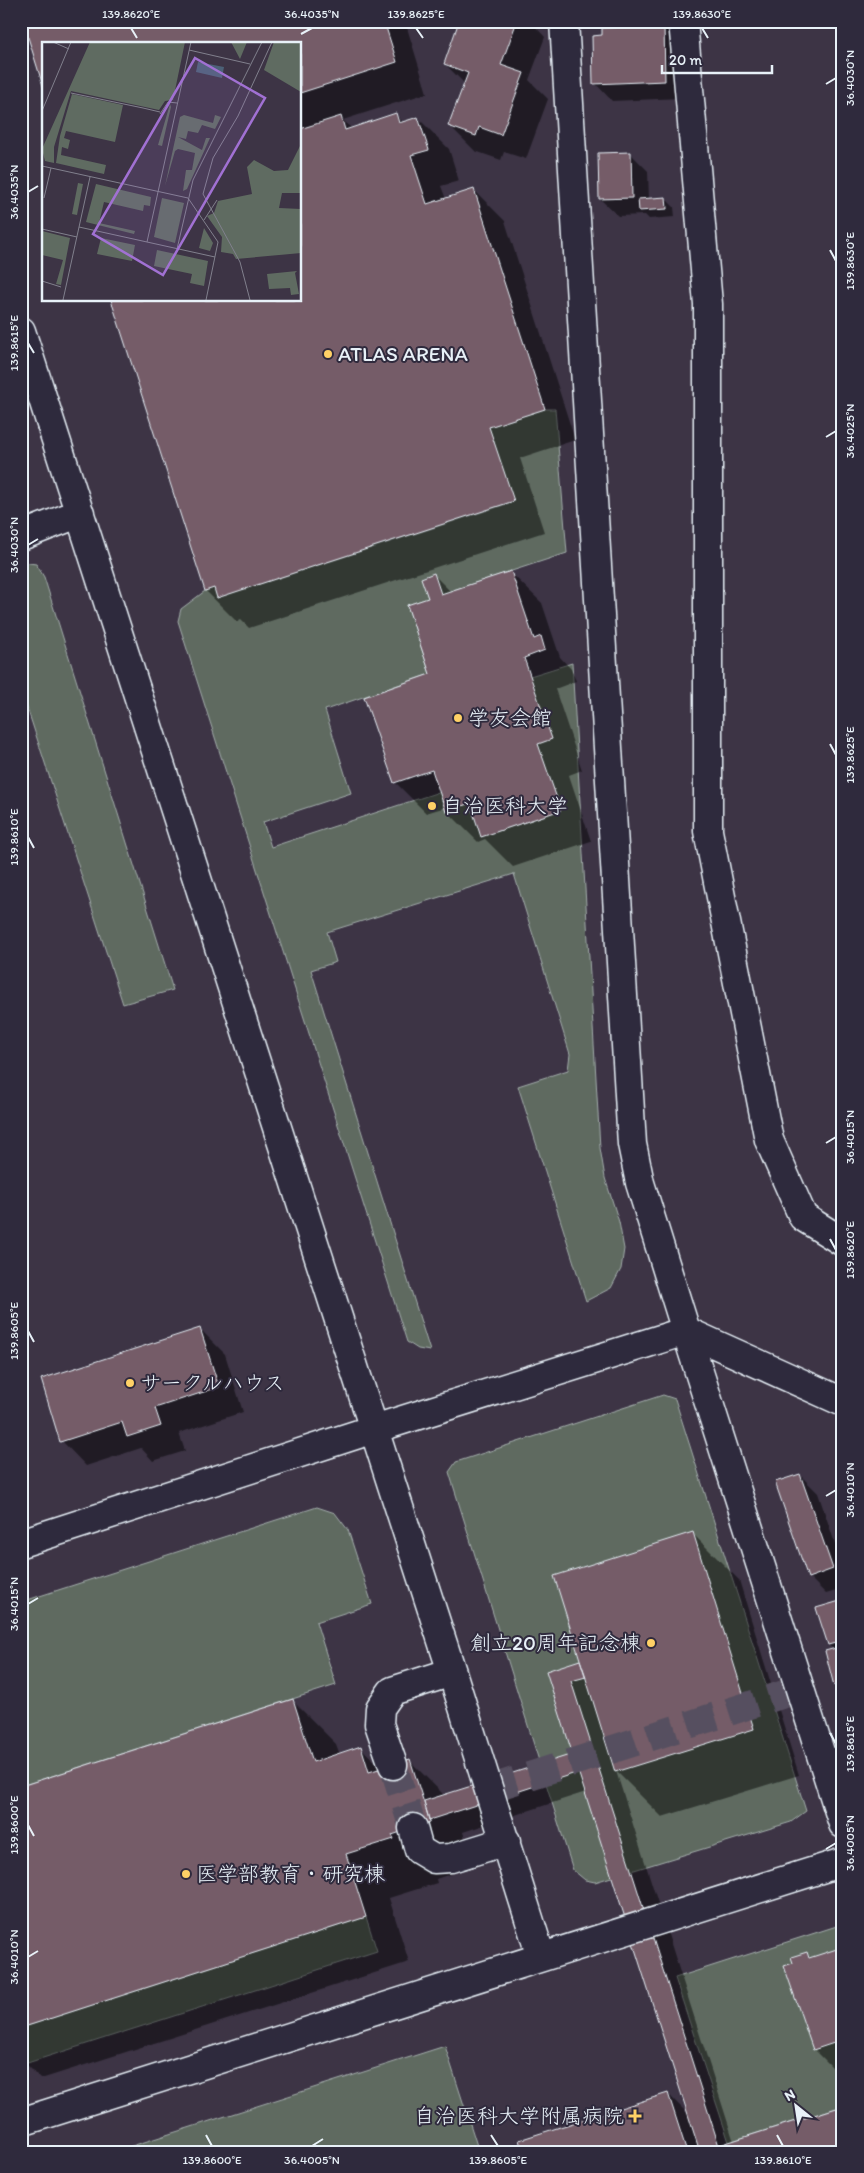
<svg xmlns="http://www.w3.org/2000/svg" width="864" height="2173" font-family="Itim,'Klee One',sans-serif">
  <rect width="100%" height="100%" fill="#3d3445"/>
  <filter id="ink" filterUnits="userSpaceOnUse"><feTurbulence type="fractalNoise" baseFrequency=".02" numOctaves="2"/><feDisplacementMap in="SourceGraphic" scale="10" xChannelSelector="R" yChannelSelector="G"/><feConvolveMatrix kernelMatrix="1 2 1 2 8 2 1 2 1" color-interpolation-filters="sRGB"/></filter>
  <g filter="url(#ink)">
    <path fill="#5f6b61" stroke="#a4aeac" d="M545,409H555L567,553L441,594L422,578L428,598L407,605L430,674L325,710L351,793L263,822L271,847L439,792L446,811L470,803L482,837L560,810L538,744L552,739L530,676L572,663L600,1148L605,1178L619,1222L624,1249L621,1269L611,1288L586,1301L518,1086L568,1070L570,1054L514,874L327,932L336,962L311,970L430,1351L418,1349L407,1342L178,621L181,609L205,591L214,588L217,598L513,502L489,427Z
      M21,562L36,564L44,577L173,990L123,1004L21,689Z
      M663,1395L675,1399L806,1811L791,1822L595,1882L585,1880L573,1870L449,1472L456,1462Z
      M317,1507L335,1513L348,1530L372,1604L316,1622L336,1685L21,1786V1602Z
      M366,1917L377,1951L21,2065V2028Z
      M843,1924V2106L729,2142L675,1978Z
      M445,2046L479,2152H113Z"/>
    <path fill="#0007" d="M24,21H405L427,93L343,120L352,129L396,115L404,123L418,118L449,149L459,181L441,186L446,199L474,190L505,221L575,440L520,458L544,532L249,628L241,620L237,622L206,591L112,300H300V44Z
      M461,21H530L545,37L529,80L548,99L526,159L504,152L501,160L475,151L450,126L465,84L445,64Z
      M663,27L681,45L682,98L612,101L595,83Z
      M630,153L648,171L649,199L665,198L674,207L675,217L649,219L645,215L618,216L600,199Z
      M510,572L542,603L560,657L571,669L576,681L555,689L582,770L569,775L591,841L513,867L485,839L478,842L447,811L446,807L426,813L395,782L432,675L429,598L434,575L451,592Z
      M200,1329L225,1354L243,1412L179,1433L185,1451L153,1461L141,1448L86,1466L62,1441Z
      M21,1474L27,1492L21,1494Z
      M800,1475L818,1493L843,1567V1589L826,1594L809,1577Z
      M693,1534L739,1580L799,1775L662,1817L616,1771L734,2142L843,2152H524L668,2094L691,2117L586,1792L463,1832L474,1866L436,1879L437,1883L389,1898L409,1962L41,2079L21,2059V1787L292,1700L336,1744L340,1755L361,1748L383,1769L410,1761L445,1796L574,1755L547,1672L580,1661L583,1664Z
      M840,1603L843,1605V1692L836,1685L834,1650L829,1645Z
      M843,1948V2073L839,2074L814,2049L794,1963L806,1953L812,1959Z"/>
    <path fill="#745c67" stroke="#e8f1f8" d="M23,21H384L397,62L300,93V44H44V89Z
      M459,21H517L501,65L524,73L501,135L479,127L476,136L448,126L468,73L444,64Z
      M664,26L665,81L593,84L592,36L602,35V28Z
      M396,113L399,123L418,117L429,150L411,155L427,204L474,189L545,409L489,427L514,501L217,598L214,588L205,591L111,300H300V129L341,116L345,130Z
      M631,152L632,198L599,199L598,153Z
      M666,197L667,209L639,211L638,199Z
      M511,571L534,639L541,636L545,650L524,658L552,739L538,744L561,810L481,837L470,803L446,812L432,770L394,783L364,697L430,674L407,605L428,598L421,578L434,573L441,594Z
      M200,1328L219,1387L155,1408L161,1426L127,1437L122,1422L60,1442L41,1379Z
      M800,1474L833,1569L808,1578L775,1482Z
      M693,1532L754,1729L615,1772L554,1576Z
      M840,1601L843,1610V1641L828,1645L816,1608Z
      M843,1646V1683L834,1686L825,1651Z
      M580,1660L586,1677L571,1681L719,2146L700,2152L546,1671Z
      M293,1699L313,1762L361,1746L369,1772L410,1759L430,1822L392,1835L394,1839L346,1854L366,1917L21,2028V1786Z
      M573,1754L579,1772L429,1820L424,1801Z
      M843,1947V2040L813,2050L784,1966L793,1963L791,1957L807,1952L809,1958Z
      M668,2093L687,2152H523L519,2140Z
      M843,2106V2152H700L729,2142Z"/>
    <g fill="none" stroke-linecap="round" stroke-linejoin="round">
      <path stroke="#575060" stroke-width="28" stroke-dasharray="28 14" stroke-linecap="butt" d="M393,1765L413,1828
        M489,1789L800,1689"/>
      <g stroke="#e8f1f8" stroke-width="31">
        <path id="minor" d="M564,21L632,1144L640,1183L686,1331L843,1824
          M683,21L708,304V831L769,1140L803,1217L843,1242
          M21,331L452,1672L541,1957
          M21,536L80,513
          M21,1543L374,1429L686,1331L843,1402
          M393,1765L379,1724L380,1708L392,1691L452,1672
          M413,1828L419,1850L434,1859L451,1858L506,1841
          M21,2122L843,1862"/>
      </g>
      <use href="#minor" stroke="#2f2a3d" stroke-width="28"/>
    </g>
  </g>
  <path fill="none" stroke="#e8f1f8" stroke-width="2" d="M131,28L137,38M416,28L423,38M702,28L708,38M301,34L312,28M826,84L836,78M28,192L38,186M830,250L836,261M28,343L34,353M826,437L836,431M28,545L38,539M830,744L836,755M28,837L34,848M826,1143L836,1137M830,1239L836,1250M28,1331L34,1342M826,1496L836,1490M28,1604L38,1598M830,1733L836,1744M28,1825L34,1836M826,1849L836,1843M28,1957L38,1951M206,2135L212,2146M491,2135L498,2146M777,2135L783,2146M312,2146L323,2139"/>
  <g fill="#ffd166" stroke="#2f2a3d" stroke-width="2">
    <circle cx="328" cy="354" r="5"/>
    <circle cx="458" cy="718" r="5"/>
    <circle cx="432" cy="806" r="5"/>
    <circle cx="130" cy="1383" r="5"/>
    <circle cx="651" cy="1643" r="5"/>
    <circle cx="186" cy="1874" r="5"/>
    <path d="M632.5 2108.5h5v5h5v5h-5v5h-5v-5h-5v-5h5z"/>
  </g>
  <g text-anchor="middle" stroke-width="4" stroke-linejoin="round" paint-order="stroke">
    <g font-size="21" fill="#e8f1f8" stroke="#2f2a3d" text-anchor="start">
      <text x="338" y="361">ATLAS ARENA</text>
      <text x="468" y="725">学友会館</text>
      <text x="442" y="813">自治医科大学</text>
      <text x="140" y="1390">サークルハウス</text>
      <text x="641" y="1650" text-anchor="end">創立20周年記念棟</text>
      <text x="196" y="1881">医学部教育・研究棟</text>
      <text x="624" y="2123" text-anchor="end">自治医科大学附属病院</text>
    </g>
  </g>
  <g transform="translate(42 42)">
    <rect width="259" height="259" fill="#3d3445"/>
    <path d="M48,0H143L131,58L123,59L117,68L29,49L12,105V121L3,119L0,107ZM205,0L198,17L189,0ZM232,0H259V50L222,28ZM30,52L81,63L73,100L24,89L22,96L28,98L26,107L20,105L19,113L64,123L62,132L14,121L18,94ZM128,62L129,65L120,104L116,103ZM142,73L171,81L173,73L179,75L173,87L160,83L156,91L146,89L144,97L136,95L160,108L164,96H168L145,147L141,149L144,128H150L153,111L136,107L133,109L123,144L138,75ZM259,102V151H240L237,166L259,167V211L194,217L191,212L179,210L180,195L165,174L172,171L176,159L210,152L205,125L212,118L232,129L246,128ZM36,141L41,142L35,173L30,172ZM54,142L109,155L108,164L102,163L101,169L62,160L57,181L93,189L92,192L44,180ZM120,156L142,161L133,201L112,195ZM162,186L171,201L168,209L157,206ZM0,189L28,196L19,243L14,242L21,218L0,213ZM59,196L93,203L90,219L55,212ZM115,208L166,219L162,244L148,241L150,232L112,224ZM255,229L253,231L257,252L249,253L248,246L227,247L225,232Z" fill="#5f6b61"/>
    <path d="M156,20L182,25L180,36L154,30Z" fill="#4c6177"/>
    <path fill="none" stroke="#81808d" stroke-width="1" d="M11,0L27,7M147,8L208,22M29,51L101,66M101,66L118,70M0,69L29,0M118,72L126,60L135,61M0,124L146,156L176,200L164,258M2,156L9,126M162,178L175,158M37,185L173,215M0,187L35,195M105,200L149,0M135,207L151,138L220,0M0,239L19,245M21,258L48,135M208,258L198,220L161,152L171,116L196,74L230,0"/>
    <path fill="#a171d3" fill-opacity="0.15" stroke="#a171d3" stroke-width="2.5" d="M153,16L223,56L121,233L51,192Z"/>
    <rect width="259" height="259" fill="none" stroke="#e8f1f8" stroke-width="2.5"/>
  </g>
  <rect width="864" height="2173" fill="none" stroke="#2f2a3d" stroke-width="55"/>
  <g transform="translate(796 2106) rotate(330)" stroke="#2f2a3d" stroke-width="4" paint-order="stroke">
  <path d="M0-4L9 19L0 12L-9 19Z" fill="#e8f1f8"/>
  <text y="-8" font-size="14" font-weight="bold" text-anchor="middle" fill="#e8f1f8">N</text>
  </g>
  <path d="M662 65v8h110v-8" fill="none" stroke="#e8f1f8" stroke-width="2.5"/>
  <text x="669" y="65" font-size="15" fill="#e8f1f8" stroke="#2f2a3d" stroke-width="4" paint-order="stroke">20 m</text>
  <rect x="28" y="28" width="808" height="2118" fill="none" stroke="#e8f1f8" stroke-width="2"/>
  <g font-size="12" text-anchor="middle" fill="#e8f1f8">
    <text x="131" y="18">139.8620°E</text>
    <text x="312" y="18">36.4035°N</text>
    <text x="416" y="18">139.8625°E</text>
    <text x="702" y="18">139.8630°E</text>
    <text transform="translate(850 78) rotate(-90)" y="4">36.4030°N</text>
    <text transform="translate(14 192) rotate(-90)" y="4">36.4035°N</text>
    <text transform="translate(850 261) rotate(-90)" y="4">139.8630°E</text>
    <text transform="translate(14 343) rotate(-90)" y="4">139.8615°E</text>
    <text transform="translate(850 431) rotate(-90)" y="4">36.4025°N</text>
    <text transform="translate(14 545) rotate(-90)" y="4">36.4030°N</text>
    <text transform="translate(850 755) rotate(-90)" y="4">139.8625°E</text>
    <text transform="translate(14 837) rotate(-90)" y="4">139.8610°E</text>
    <text transform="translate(850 1137) rotate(-90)" y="4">36.4015°N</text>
    <text transform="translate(850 1250) rotate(-90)" y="4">139.8620°E</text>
    <text transform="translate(14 1331) rotate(-90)" y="4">139.8605°E</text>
    <text transform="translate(850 1490) rotate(-90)" y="4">36.4010°N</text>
    <text transform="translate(14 1604) rotate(-90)" y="4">36.4015°N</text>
    <text transform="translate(850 1744) rotate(-90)" y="4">139.8615°E</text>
    <text transform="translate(14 1825) rotate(-90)" y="4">139.8600°E</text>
    <text transform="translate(850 1843) rotate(-90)" y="4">36.4005°N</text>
    <text transform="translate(14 1957) rotate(-90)" y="4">36.4010°N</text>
    <text x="212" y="2164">139.8600°E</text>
    <text x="312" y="2164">36.4005°N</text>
    <text x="498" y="2164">139.8605°E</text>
    <text x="783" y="2164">139.8610°E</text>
  </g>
</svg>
